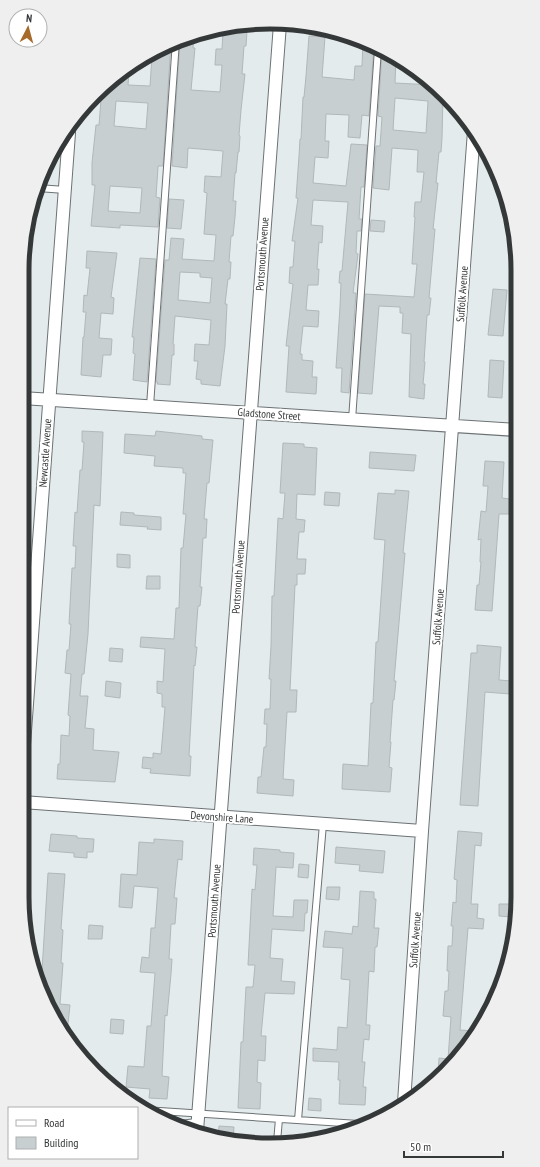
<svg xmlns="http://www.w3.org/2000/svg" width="540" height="1167" font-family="'PT Sans Narrow',sans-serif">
  <rect width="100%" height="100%" fill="#e4ebed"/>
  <path fill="#c8cfd1" stroke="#b1b8ba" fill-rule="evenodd" d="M230,30L247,31L246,46H244L242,74H245L241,110L239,135L240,136L239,152H238L236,173H235L233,201H236L235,217L233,236H231L229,262H231L230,279H228L225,304H227L225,346L220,386L201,384V380L196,379L198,361H194L195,344L209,345L211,320L175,316L173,344H174V355H172L170,385L157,384L158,382H156L165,260H169L171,238L184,239L182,259L214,261L216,235L204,234L207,193L204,192L205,176L221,177L223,151L188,148L187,168L172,166L180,40L194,37L193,48H195L191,90L220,92L222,65H215L216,49H222L223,31ZM180,272L200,273V277L212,278L210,303L178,300Z
    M309,36L325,37L322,77L354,80L355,66H362L363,41L374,46L369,116L362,115L360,138L348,137L349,115L326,114L325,141H329L328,158L315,157L313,183L346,186L351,144L367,145L364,187H361L359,219H362L361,231H357L356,253L358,254L353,293H356L349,393L341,392L342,368H336L340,307L341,283H339L340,271H342L348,202L313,200L311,225L323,226L322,243L319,242L317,269H319L318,285H308L306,310L319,311L318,327L303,326L300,354H302V360L313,361L312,377H317L316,394L286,392L289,346H286L293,284L289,283L290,267H293L295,241H292L298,198H296L299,156L300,139H301L303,97H304L306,76Z
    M171,43L163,166H158V167L156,197L160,198L158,227L120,225V228L91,226L95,185H92V163L96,125H99L101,100H99L100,91L129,72L128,85L150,86L152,56ZM116,101L148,103L146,129L114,126ZM110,186L142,188L140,213L108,211Z
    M382,51L396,59L395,83L433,85L443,96L442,138L441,152H439L436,183H438L433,229H435L429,298H431L429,315H427L424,362H425L423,384H425L424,399L409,397L411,334L402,333L403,313H400V307L379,306L372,394L358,393L365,294L414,297L417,264H412L415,217H414L415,202H421L424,172H417L418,150L392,148L389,190L373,188L376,146H380L382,117L378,116ZM395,98L428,101L426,133L393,130Z
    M169,199L184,200L181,229L167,228Z
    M371,220L385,221L384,232L370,231Z
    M87,251L117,253L111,297L114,298L113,314L101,313L99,338L112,339L111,355H103L101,377L81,375L83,337H84L86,312H83L84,295L87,296L90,268H86Z
    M140,258L156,259L147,382L133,380L135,354L133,353L134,337H132Z
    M493,289L507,290L503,336L488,335Z
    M490,360L504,361L502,398L488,397Z
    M82,431L103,432L100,506L94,505L88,634L84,674H82L80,696H88L85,728L94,729L93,750L119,752L115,782L57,779L58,764H60L61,735L69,736L70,716L68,715L71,674L65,673L67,650H69L71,624H69L72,568H75L76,546H73L75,512L77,513L80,470H82L84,442H82Z
    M156,431L202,436V439L213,440L209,483H207L204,519H207L206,538H203L200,587H202L200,606H198L195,647H197L195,666L194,665L189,756H191L190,776L150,773L151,769L142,768L143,757L153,758V753L161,754L165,707H162V694L157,693V681L163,682L165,649L140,647L141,637L174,639L176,608H179L181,548H183L186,514H183L186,473H183V468L154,466L155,456L124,453L125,434L155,436Z
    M283,443L304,444V447L317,448L315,495L297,494L296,519L305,520L304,532H299L297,559H306L305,574H297V585H295L290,690H297L296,712H287L283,779L294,780L293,796L257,793L258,777H261L264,747H266L267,724H264L265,709H270L271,679H269L271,646L272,596H274L278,518L283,519L285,493H280Z
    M370,452L416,455L414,471L369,468Z
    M485,461L504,462L502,498L510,499L509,514H499L492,611L475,610L477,585H479L481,562H480L481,539L478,540L481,511L486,512L488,486H483Z
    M395,490L409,491L403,553H405L394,681H396L394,700H393L390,742H391L389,767L392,768L390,792L342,789L343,764L368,766L371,703H373L376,642H378L385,540L374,539L378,493L395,494Z
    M325,492L340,493L339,506L324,505Z
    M121,512L134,513V515L161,517V530L147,529L148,527L120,525Z
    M117,554L130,555V568L117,567Z
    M147,576H160V589H146Z
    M477,645L501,647L499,680L511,681L510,694L485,692L478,806L460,805L471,653H477Z
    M110,648L123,649L122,662L109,661Z
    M106,681L121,683L120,698L105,696Z
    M458,831L482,833L481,846L475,845L471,904H478L477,918L484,919L483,929L468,928L460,1030L475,1031L456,1061L438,1075L439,1058L448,1059L451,1017L443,1016L445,991H448L449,971H447L448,946H452L453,926H451L453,902L456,903L457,880L454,879Z
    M51,834L77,836V838L94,839L93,852H87V858L74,857V853L49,851Z
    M154,839L183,841L182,860L178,859L174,898H177L175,924H171L169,959H172L171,974L167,1016L165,1015L162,1076L169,1077L167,1099L149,1098L150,1089L126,1087L128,1066L144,1067L147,1026H151L155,973L140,972L142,957L149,958L151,928H155L158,888L134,886L132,908L119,907L121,874L137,875L139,842L154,843Z
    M336,847L385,851L383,873L359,871L360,865L335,863Z
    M254,848L280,850V852L294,853L293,868L276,867L273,916L293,917L294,900H308L307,913H305L304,931L272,929L270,958L283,959L281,981L295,982L294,994L265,993L261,1036H266L265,1061L258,1060L257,1082L261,1083L260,1109L238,1108L241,1042H243L246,987H253L255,965H248L252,889L255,890L257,865H253Z
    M299,864L309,865L308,878L298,877Z
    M48,873L65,874L61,929L63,930L61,963H63L60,1004L70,1005L67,1033L41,987Z
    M327,887H340L339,900L326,899Z
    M360,891L374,892V899H376L374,928H379L377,947H375L374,972L369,971L366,1025H370L369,1040L364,1039L362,1062H365L363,1087H366L365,1105L339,1104L340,1080H338L339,1062L313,1061V1048L337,1050L338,1027L347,1028L350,980L341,979L343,948L323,947L325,931L352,934L353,926L358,927Z
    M499,904H512L511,917L499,916Z
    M89,925L103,926L102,939H88Z
    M111,1019L124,1020L123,1034L110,1033Z
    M309,1098L321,1099V1111L308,1110Z
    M219,1126L234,1127L233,1141L222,1140L218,1139Z"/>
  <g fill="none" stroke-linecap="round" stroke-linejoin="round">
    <g stroke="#6c7274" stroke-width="8">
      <path id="service" d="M38,188L65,190
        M150,406L176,41
        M352,420L378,49
        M144,1110L359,1124
        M298,1120L323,824
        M179,1124L197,1122
        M277,1142L279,1119"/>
    </g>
    <g stroke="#6c7274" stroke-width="14">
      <path id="minor" d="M22,398L516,430
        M22,772L69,133
        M22,802L422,831
        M404,1103L422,831L474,131
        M197,1131L280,24"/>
    </g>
    <use href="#service" stroke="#fff" stroke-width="6"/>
    <use href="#minor" stroke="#fff" stroke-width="12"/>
  </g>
  <g text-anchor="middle" stroke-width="4" stroke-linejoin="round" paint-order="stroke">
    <g font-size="11" fill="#353839" stroke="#fff">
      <text transform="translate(262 254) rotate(-86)" y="4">Portsmouth Avenue</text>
      <text transform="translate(462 294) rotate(-86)" y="4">Suffolk Avenue</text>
      <text transform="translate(269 414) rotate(4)" y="4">Gladstone Street</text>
      <text transform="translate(45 453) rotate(-86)" y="4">Newcastle Avenue</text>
      <text transform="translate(238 577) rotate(-86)" y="4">Portsmouth Avenue</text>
      <text transform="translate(438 617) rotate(-86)" y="4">Suffolk Avenue</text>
      <text transform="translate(222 817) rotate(4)" y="4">Devonshire Lane</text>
      <text transform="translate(214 901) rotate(-86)" y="4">Portsmouth Avenue</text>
      <text transform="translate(415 940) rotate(-86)" y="4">Suffolk Avenue</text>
    </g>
  </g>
  <path d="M0 0H540V1167H0ZM270 29H270A241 241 0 0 1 511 270V897A241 241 0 0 1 270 1138H270A241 241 0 0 1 29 897V270A241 241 0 0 1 270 29Z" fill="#efefef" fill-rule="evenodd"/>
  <path fill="none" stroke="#353839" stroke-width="5" d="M270 29H270A241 241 0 0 1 511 270V897A241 241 0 0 1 270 1138H270A241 241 0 0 1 29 897V270A241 241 0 0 1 270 29Z"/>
  <rect x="8" y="1107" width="130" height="52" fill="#ffffff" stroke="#aeafb0"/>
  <rect x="16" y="1120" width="20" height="6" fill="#ffffff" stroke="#aeafb0"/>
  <text x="44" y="1127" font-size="12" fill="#353839">Road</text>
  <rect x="16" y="1137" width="20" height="12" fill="#c8cfd1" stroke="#aeafb0"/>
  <text x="44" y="1147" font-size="12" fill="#353839">Building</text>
  <g transform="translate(28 28) rotate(6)"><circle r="19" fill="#ffffff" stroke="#aeafb0"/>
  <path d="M0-3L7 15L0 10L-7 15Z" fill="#a66b2b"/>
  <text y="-6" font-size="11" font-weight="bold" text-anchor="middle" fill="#353839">N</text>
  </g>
  <path d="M404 1151v6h99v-6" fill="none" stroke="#353839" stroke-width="2"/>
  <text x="410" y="1151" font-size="12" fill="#353839" stroke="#ffffff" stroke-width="3" paint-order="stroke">50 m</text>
</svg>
